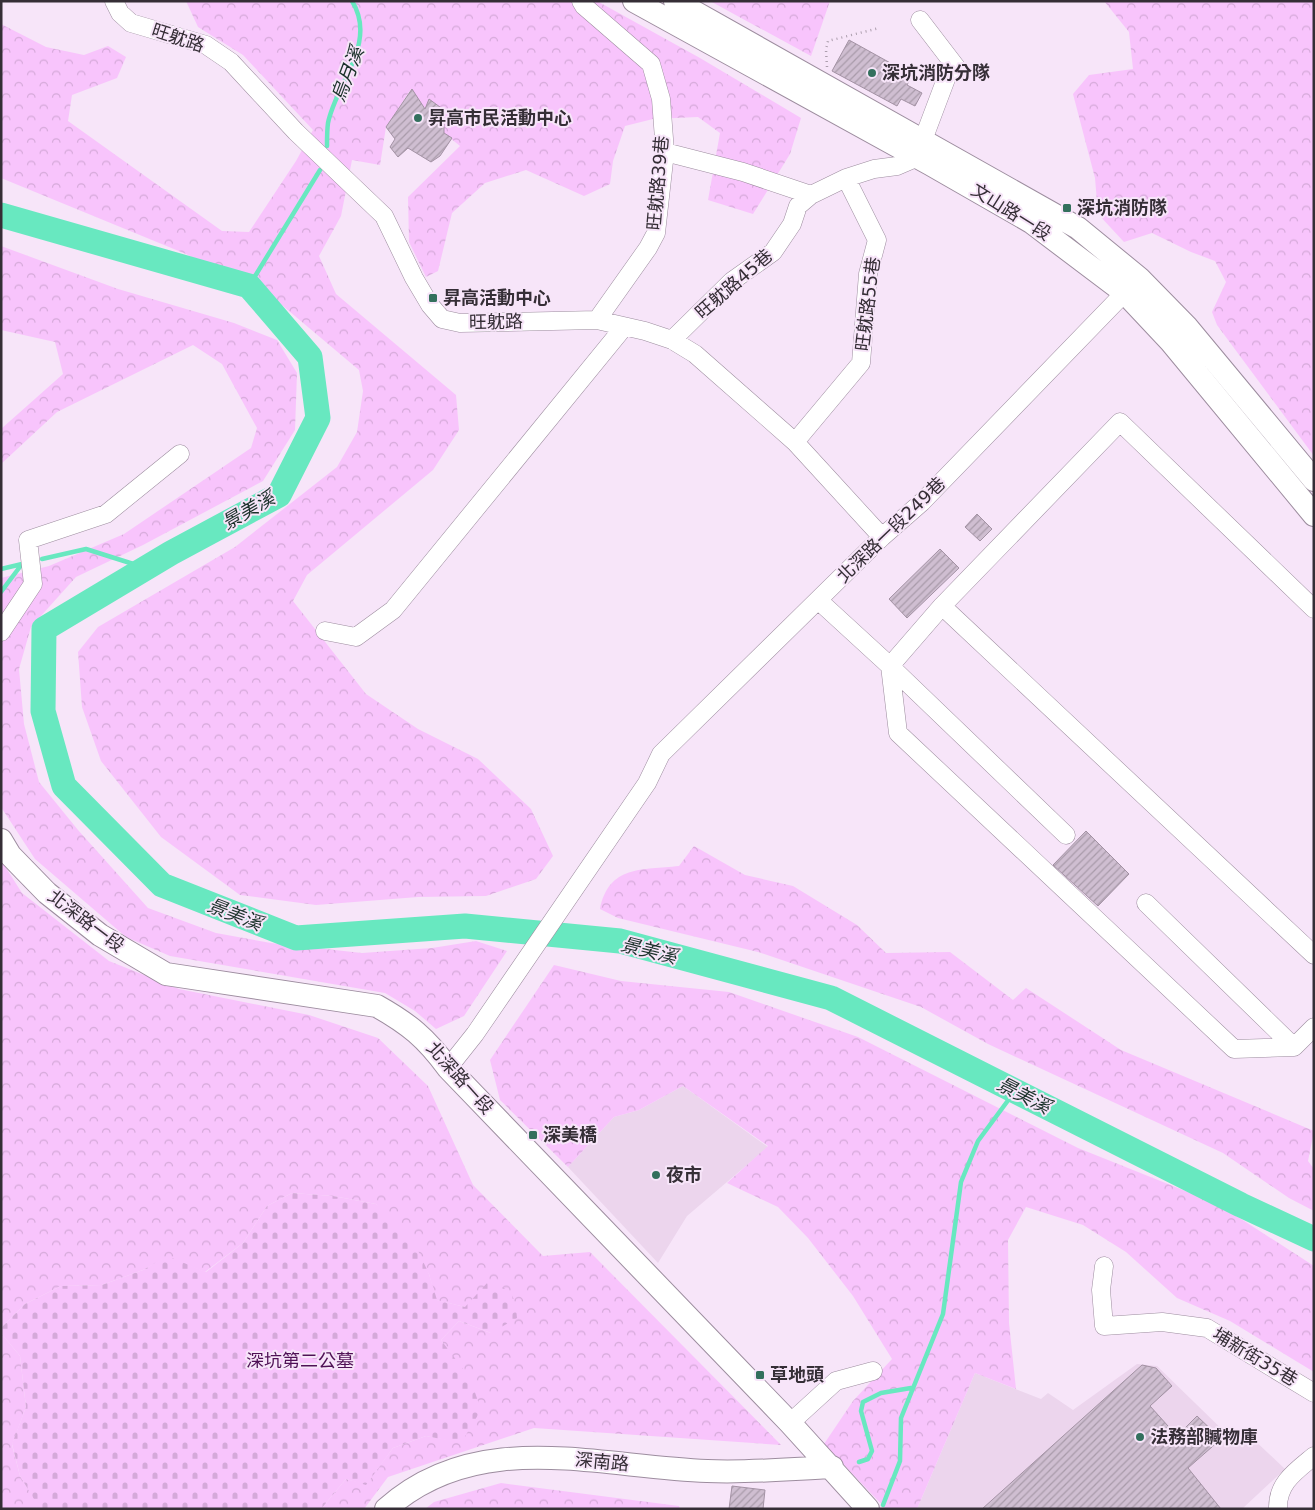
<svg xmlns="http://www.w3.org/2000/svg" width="1315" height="1510" font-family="'DejaVu Sans','Noto Sans TC',sans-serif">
  <defs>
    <pattern id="forest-crowns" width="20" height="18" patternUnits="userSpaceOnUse" patternTransform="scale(1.25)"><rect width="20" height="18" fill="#f8c4fc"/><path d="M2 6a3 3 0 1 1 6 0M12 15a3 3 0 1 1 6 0" fill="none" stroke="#d5a9d9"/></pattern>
    <pattern id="cemetery-stones" width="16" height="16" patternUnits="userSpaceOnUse" patternTransform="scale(1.25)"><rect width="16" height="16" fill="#f8c4fc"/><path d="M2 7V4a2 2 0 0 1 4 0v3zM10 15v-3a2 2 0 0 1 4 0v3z" fill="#d5a9d9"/></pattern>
    <pattern id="building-hatch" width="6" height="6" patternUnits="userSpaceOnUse" patternTransform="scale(1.25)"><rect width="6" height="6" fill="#cfbed1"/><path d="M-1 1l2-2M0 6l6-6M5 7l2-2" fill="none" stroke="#a99baa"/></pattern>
  </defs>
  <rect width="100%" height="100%" fill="#f7e5f9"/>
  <path fill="#ecd5ed" d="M683,1086L768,1147L687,1216L658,1263L568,1167L614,1117L639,1110Z
    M1137,1364L1157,1366L1232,1439L1250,1436L1285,1469L1242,1509H917L975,1373L1041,1399L1048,1393L1073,1410Z"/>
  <path fill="url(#forest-crowns)" d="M186,1H597L700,58L801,118L790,154L753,214L708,200L720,133L698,117L653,119L625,126L613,161L610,184L584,196L526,170L485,183L452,213L438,271L426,277L409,242L408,197L460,146L444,133V110L429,100L425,109L411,89L386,127L380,165L352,160L341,216L319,256L336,294L456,395L459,430L433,470L307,575L293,601L366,694L418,729L478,759L531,809L553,856L536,879L486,896L418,897L316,905L240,895L161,837L101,761L82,707L78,652L98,627L235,547L337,467L357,432L363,391L359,370L283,306L186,254L1,178V24L46,47L84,55L108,46L126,57L117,78L72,95L68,121L222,231L249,232L296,161L313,130L243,55L198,27Z
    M710,1H830L811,56Z
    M1104,1H1314V456L1217,325L1212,312L1226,282L1215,261L1191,252L1152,233L1124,242L1098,214L1095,178L1073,94L1089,75L1133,69L1129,32Z
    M1,246L118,289L234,323L277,340L297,373L295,430L263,481L143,545L76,577L31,627L19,669L24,724L39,782L78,830L148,908L216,933L271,943L362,953L432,948L476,941L507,951L464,1016L436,1029L415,1011L385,993L170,956L126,937L35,859L1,807V578L49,566L124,534L251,448L257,428L222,364L193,345L57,412L1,464V429L63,374L55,342L1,330Z
    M694,846L745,875L793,886L857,925L886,953L950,952L1013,1000L1026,988L1121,1050L1314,1131L1308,1161L1314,1169V1211L1289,1198L1223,1153L988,1044L921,1007L758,952L618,918L600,909C609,865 642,870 679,866Z
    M1,860L22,893L109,961L179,989L309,1015L378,1038L428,1086L473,1185L543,1256L590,1252L781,1445L534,1428L388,1477L364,1509H321L346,1479L366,1484L393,1448L426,1436L461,1442L451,1354L441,1340L459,1321L491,1333L465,1307L436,1300L429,1274L376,1204L333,1196L292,1193L267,1206L243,1243L205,1272L167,1257L143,1270L102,1285L61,1286L25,1304L1,1328Z
    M554,965L621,981L729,992L858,1037L1078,1148L1218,1204L1314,1266V1372L1230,1321L1177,1298L1126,1252L1083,1225L1026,1207L1008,1240L1009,1323L1016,1389L975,1373L917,1509H886L824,1444L853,1401L892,1359L853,1296L808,1238L778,1207L727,1183L768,1146L683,1086L639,1110L614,1117L568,1167L500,1100L490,1060Z
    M1,1333L20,1356L26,1407L12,1445L20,1476L38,1504L36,1509H1Z
    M501,1483L679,1506L680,1509H425L434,1502Z"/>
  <path fill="url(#cemetery-stones)" d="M292,1193L333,1196L376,1204L413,1240L429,1274L437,1300L465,1307L488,1282C511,1289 515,1293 517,1318L491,1333L459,1321L441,1340L470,1378L481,1410L461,1443L426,1436L393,1448L366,1485L346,1479L321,1509H36L37,1504L20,1476L12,1444L26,1407L20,1356L1,1333V1328L25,1304L61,1286L102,1285L143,1270L167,1256L206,1272L243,1243L267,1206Z"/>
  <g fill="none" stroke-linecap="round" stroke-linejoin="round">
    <path stroke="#68e8c0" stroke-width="4.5" d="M327,146C327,139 327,130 328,123C336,83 378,43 352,1
      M249,286L320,170
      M42,559L86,549L146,568
      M1,569L22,564
      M1,592L22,564
      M859,1462L868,1459L872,1451L861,1411L863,1402L881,1393L911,1388
      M883,1505L900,1461L901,1418L943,1314L961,1182L978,1141L1015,1091"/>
    <path stroke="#68e8c0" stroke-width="25" d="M1,215L249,286L310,357L318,418L279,495L171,553L44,629L43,711L64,786L162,885L296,938L465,926L620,941L831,998L1241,1205L1314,1239"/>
  </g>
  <path fill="url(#building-hatch)" stroke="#a392a4" d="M849,40L912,75L907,85L922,93L915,106L901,99L897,106L832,71Z
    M412,89L425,109L429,99L444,110V133L452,138L440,156L431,162L408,148L398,157L390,147L395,139L386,127Z
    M977,514L992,529L980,541L965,527Z
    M940,549L959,568L907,618L889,599Z
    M1086,831L1129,874L1098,906L1053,865Z
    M1142,1365L1156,1368L1172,1386L1150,1406L1177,1436L1197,1416L1221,1439L1188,1468L1221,1509H982Z
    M732,1486L765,1490L763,1509H729Z"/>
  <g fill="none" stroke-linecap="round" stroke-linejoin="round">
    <g stroke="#9d8d9f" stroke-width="19">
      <path id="minor" d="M114,1L120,13L131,23L206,45L231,62L296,132L384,216L414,278L430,305L442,319L460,323L597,320L645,331L672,340L695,354L795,442L882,537
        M581,1L584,6L651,64L661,99L665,152L656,233L648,248L597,320
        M920,20L956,67L949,71L923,140
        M665,152L743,172L811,195
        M672,340L732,281L773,252L792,224L798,206L811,195L846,178L874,169L897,166L918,157
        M795,442L861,363L868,274L877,240L846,178
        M818,600L890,666L942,606L1120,422L1314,609
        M942,606L1314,955
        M325,631L356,637L393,610L624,327
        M1,632L33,584L28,540L106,514L180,454
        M890,666L898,733L1234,1049L1294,1047L1314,1027
        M890,666L1066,835
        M1146,903L1294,1047
        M448,1068L475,1034L647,783L661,754L882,537L922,502L1134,283
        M1104,1266L1101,1290L1104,1326L1162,1322L1207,1328L1314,1393
        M790,1423L836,1381L873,1371
        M1278,1509C1277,1483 1296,1471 1314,1456"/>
    </g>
    <g stroke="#9d8d9f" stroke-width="24">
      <path id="major" d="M634,1L930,164L1031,222L1125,293L1171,342L1314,515
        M675,1L1078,228L1139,278L1187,327L1314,480
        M1,840L10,855L47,893L100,935L166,974L377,1006C409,1024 426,1038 448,1068L790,1423L868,1509
        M386,1509C478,1427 596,1467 707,1471C748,1473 790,1469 832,1467"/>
    </g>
    <path stroke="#ac9ead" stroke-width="2.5" stroke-dasharray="1 4" stroke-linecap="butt" d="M827,67L826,50L828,41L879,28"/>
    <use href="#minor" stroke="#fff" stroke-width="18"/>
    <use href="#major" stroke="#fff" stroke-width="22"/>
  </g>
  <g fill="#33705d" stroke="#f7e5f9" stroke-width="2">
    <circle cx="872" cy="73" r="5"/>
    <circle cx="418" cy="118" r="5"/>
    <rect x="1062" y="203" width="10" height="10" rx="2.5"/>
    <rect x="428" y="293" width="10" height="10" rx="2.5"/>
    <rect x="528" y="1130" width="10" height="10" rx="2.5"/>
    <circle cx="656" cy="1175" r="5"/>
    <rect x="755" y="1370" width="10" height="10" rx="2.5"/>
    <circle cx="1140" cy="1437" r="5"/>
  </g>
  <g text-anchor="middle" stroke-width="4" stroke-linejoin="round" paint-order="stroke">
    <g font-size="18" fill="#352e36" stroke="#f7e5f9">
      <text transform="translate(178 38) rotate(18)" y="6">旺躭路</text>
      <text transform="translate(658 183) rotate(-85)" y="6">旺躭路39巷</text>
      <text transform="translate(1011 212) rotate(32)" y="6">文山路一段</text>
      <text transform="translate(734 284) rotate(-41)" y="6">旺躭路45巷</text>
      <text transform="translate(868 304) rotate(-83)" y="6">旺躭路55巷</text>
      <text transform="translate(496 322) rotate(-1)" y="6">旺躭路</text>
      <text transform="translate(891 530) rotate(-44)" y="6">北深路一段249巷</text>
      <text transform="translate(86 921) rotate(37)" y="6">北深路一段</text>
      <text transform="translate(460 1078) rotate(48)" y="6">北深路一段</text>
      <text transform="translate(1255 1357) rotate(31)" y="6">埔新街35巷</text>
      <text transform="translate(602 1462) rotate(5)" y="6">深南路</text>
    </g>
    <g font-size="18" font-weight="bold" fill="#352e36" stroke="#f7e5f9" text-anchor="start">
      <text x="882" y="79">深坑消防分隊</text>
      <text x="428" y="124">昇高市民活動中心</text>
      <text x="1077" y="214">深坑消防隊</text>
      <text x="443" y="304">昇高活動中心</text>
      <text x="543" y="1141">深美橋</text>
      <text x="666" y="1181">夜市</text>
      <text x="770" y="1381">草地頭</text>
      <text x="1150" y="1443">法務部贓物庫</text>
    </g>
    <g font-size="18" fill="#4f1155" stroke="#f7e5f9">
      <text x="300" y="1367">深坑第二公墓</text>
    </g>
    <g font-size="19" font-style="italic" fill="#1b312a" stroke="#f7e5f9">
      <text transform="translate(347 74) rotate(-69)" y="7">烏月溪</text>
      <text transform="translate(248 510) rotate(-30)" y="7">景美溪</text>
      <text transform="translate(235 914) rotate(21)" y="7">景美溪</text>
      <text transform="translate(649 950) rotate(14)" y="7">景美溪</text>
      <text transform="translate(1024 1095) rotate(27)" y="7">景美溪</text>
    </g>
  </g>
  <rect width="1315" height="1510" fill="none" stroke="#352e36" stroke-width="5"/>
</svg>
